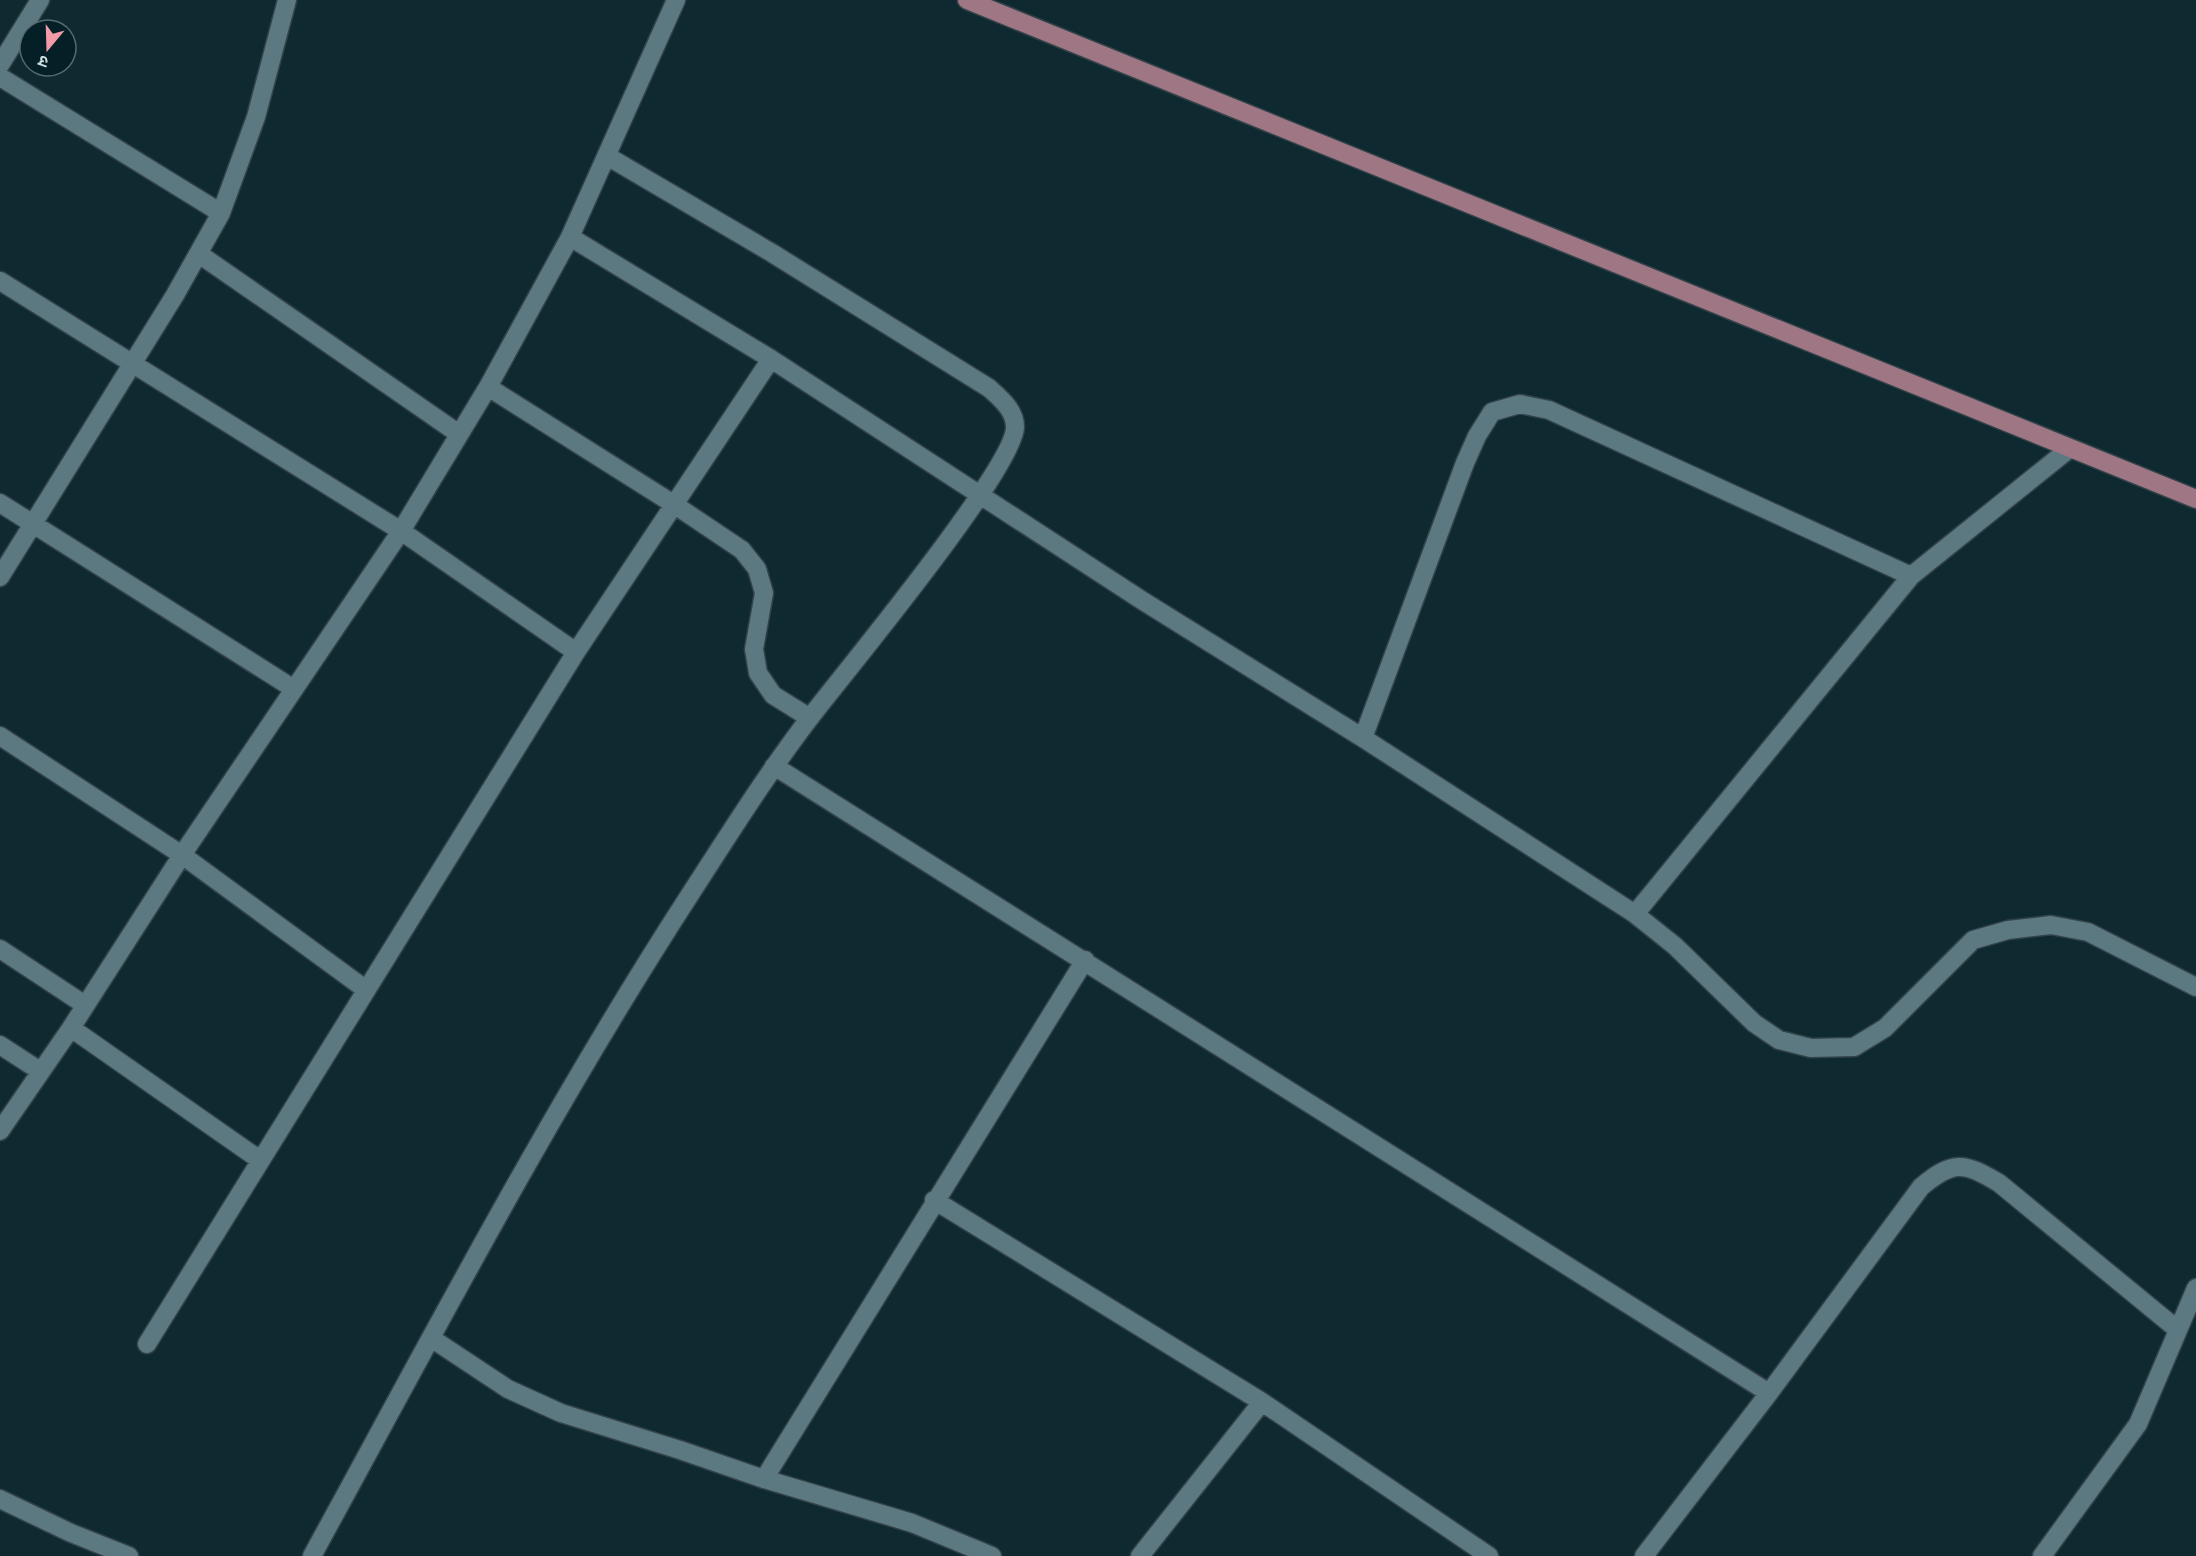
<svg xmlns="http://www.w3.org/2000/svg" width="2196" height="1556" font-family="'Roboto Condensed','Noto Sans Devanagari',sans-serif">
  <rect width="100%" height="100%" fill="#0e2930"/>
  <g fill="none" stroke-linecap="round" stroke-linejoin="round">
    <g stroke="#324248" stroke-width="21">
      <path id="minor" d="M0,65L40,0
        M0,77L221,213
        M570,237L771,359L1143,601L1363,738L1635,914L1675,946L1754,1023L1779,1040L1811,1048L1854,1047L1885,1028L1973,940L2008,930L2051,925L2088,932L2196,987
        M199,254L459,434
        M0,281L401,531L576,652
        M488,387L675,505L742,550L757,569L764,593L754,649L758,673L773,695L810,718
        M0,503L294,689
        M0,577L175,295L221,213L256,117L287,0
        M0,736L182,855L365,989
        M1363,738L1465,463L1477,436L1492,412L1520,404L1549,410L1911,576
        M774,766L1769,1393L1644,1556
        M1635,914L1911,576L2069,449
        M0,949L85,1005
        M71,1028L260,1160
        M0,1045L40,1071
        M0,1131L71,1028L182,855L401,531L488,387L570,237L676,0
        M934,1200L1262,1402L1489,1556
        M431,1338L508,1389L561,1413L680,1450L764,1479L912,1523L992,1556
        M147,1344L576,652L771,359
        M1769,1393L1921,1187C1953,1160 1964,1162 1999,1183L2178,1330
        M764,1479L1085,960
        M0,1499L71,1533L129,1556
        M312,1556C434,1333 552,1107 691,893C730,833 768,772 812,715C846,671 1015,467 1015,427C1015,410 1000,398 989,388L772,253L607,156
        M1140,1556L1262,1402
        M2042,1556L2138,1424L2196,1288"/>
    </g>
    <g stroke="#324248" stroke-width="21">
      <path id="major" d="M967,0L2196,499"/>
    </g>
    <use href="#minor" stroke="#5c7981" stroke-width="18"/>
    <use href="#major" stroke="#9f7683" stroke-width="18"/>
  </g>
  <g transform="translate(48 48) rotate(199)"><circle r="28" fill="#041f26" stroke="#556b71" stroke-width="1.5"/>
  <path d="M0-4.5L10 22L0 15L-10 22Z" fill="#f39aa9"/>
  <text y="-9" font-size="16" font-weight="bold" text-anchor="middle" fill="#cfdee2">उ</text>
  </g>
</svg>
